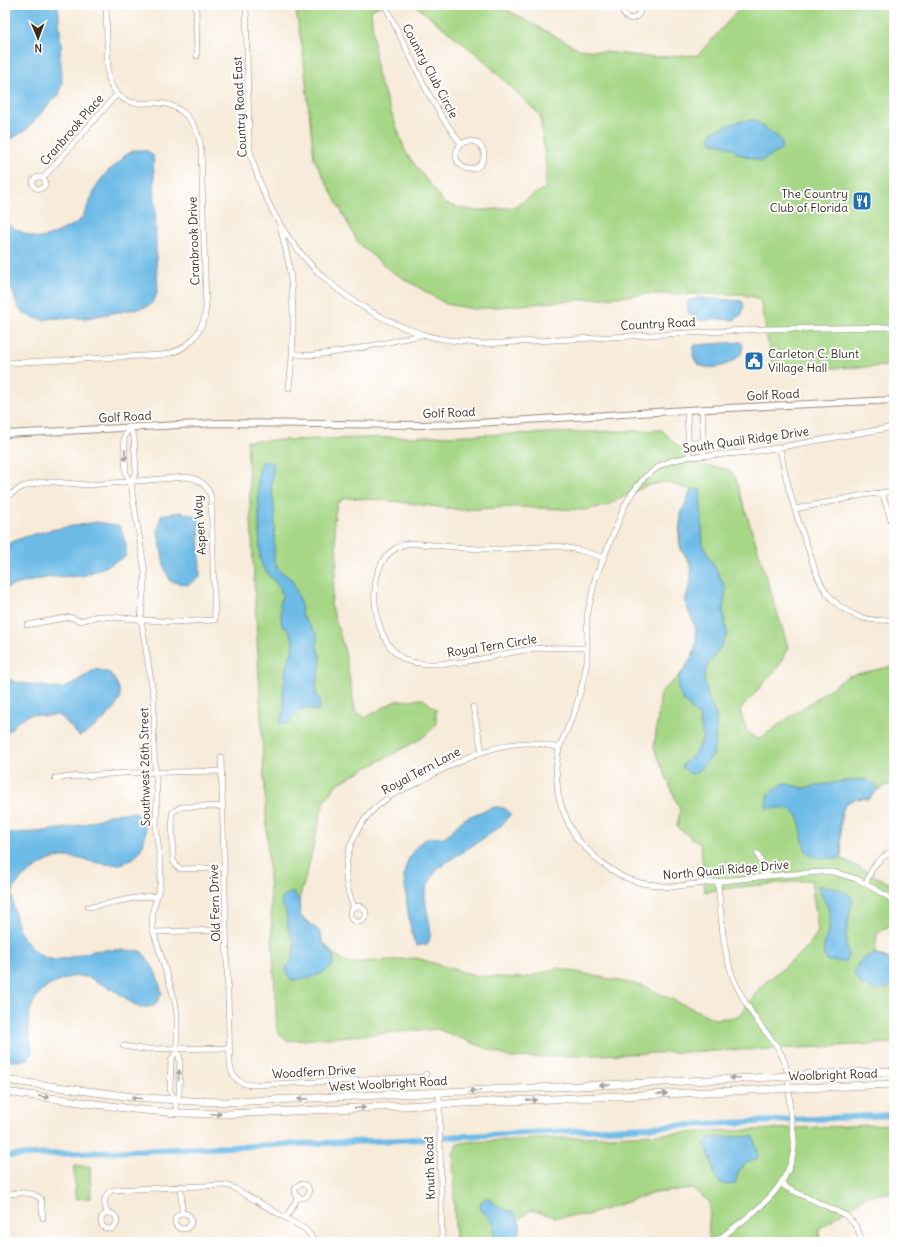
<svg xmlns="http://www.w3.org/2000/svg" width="899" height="1247" font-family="Delius,sans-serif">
  <rect width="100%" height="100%" fill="#fff"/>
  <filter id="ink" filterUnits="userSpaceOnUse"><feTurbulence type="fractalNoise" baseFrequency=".025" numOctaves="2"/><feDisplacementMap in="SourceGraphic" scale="8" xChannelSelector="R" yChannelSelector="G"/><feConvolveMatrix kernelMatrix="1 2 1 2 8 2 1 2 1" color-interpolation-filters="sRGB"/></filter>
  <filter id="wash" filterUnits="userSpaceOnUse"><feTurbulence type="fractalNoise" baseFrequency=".012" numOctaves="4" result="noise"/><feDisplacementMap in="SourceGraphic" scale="16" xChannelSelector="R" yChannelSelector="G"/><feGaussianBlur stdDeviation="0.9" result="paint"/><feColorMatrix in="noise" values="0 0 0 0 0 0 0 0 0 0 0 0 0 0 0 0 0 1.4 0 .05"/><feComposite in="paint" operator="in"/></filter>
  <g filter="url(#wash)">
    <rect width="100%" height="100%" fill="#f7ebd9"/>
    <path fill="#a6d786" stroke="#708052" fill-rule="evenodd" d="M295,5H383L371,10L377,74L406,153L445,204L476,211L514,207L545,188L546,167L540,115L480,57L415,5H498L579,49L650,57L698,55L743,5H894V366L773,370L760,299L741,294H649L474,309L446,304L388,269L358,243L314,159L303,53Z
      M662,430L678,446L701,465L728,469L735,476L788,647L779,666L740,710L747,732L759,739L848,676L894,666V782L877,790L869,799C829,793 844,835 841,858L894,886V923L877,933L875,953L894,961V1043L798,1048L511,1058L437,1029L288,1041L277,1032L247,441ZM665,482L691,490C684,508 675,529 681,549C683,554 687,557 689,562C691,566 691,572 691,577C692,586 685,594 686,603C688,612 694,620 696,629C701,656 680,676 661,692L654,748L680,810L677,827L701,845L705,892L731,888L811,880L818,932L805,950L761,986L738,1017L715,1019L643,986L557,968L525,978L476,976L417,958L348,963L332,953L323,942L321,936L318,930L301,917L299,911V899L307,873L324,801L337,784L422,738L436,725V709L423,699L395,701L365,718L355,710L345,652L331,605L337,559L334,521L337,503L346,498L384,500L462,510L515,507L585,510L605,506L646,486Z
      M894,1124V1192L866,1196L819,1229L820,1242H708L710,1202L692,1189L654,1193L588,1215L554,1217L531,1210L518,1220L520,1225L519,1242H455L453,1154L458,1144L466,1142Z
      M74,1166H90L91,1198L75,1199Z"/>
    <path fill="#6dbbe7" stroke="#547282" d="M5,5H58L61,44L62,47L60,49L62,82L59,95L51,102L27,129L5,143Z
      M754,120L779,138L782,143L781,150L761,161L736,153L735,150L723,144L712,143L710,137L713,131L740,121Z
      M135,150C142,150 148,150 153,155C155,190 156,225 156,260C156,271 159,282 157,293C155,300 152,305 146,307L86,318H54L44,320L29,316L22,312L18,307L13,292L5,278V221L15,229L33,237L41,238L50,236L75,224L82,218L86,210L97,185L107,172L120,162L124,156Z
      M699,298L742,301L744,304L742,314L734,320L716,319L703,321L693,318L688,312V301Z
      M741,342L743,345C743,348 742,352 741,354C733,365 708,373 697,363C693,359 693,354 693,348L695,345Z
      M266,461L274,464L271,484L274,503L275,519L274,560L278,569L291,579L295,586L302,609L301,613L307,623L317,634V648L320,655L321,663L316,687V694L319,699L320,708L316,711L307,708L299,710L290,722L284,724L280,722L284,710L283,695L285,673L287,663L292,652L293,639L287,628L282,626L280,604L282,596L280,588L263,568L260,559L258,476L262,462Z
      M700,489L703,545L726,588L723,610L727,634L721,646L708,665L704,676L708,697L716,716V735L713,755L696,774C688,774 686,772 682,766L684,763L694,755L703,738L699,717L683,700L678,690L679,677L694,654L696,644V629L686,604V598L692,579L690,562L682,551L680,543V526L681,514L691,490Z
      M180,512L199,517L200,577L188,585L170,581L165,569L158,532L161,515Z
      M97,522L120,526L126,545V556L107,566L83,576L50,577L14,585L5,589V545C36,530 64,528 97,522Z
      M95,669L110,673C115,680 120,687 120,696C120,708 91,732 79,736L62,717L56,715L46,716L31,714L19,720L5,735V676L15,682L61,689L71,685Z
      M865,779L876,785L877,790L869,799C828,793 844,835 841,858C832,858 818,860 810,855C796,844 808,815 788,809C781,807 773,808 766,809L768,794L784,783L804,788L838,782Z
      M495,807C501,807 508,808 510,814C508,828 451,856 438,869C433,875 428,883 426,890C422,906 437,932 427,944L417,946C409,938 406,891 404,878C404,865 414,842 429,838C436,837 441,839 447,835C453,831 457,824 463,820C472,814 484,811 495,807Z
      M135,812C138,815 141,818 143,821C149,833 143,852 132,859C114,872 86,858 67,857C57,856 47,861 39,866C29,872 17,880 13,891C11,896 13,904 14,909C16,915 16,924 19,930C26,944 42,963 60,959C71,958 82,953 93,951C109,949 125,950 141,951C155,967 157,974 162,994L154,1006L141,1008L132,1003L117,992L88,977L73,976L50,985L41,992L34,1001L29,1014L28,1026L32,1053L28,1059L13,1061L5,1060V833L38,832L66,828L85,824L112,814Z
      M818,886L832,887L846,892L853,899C850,913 846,927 846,941C846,949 851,955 845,962L827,961C818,947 829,937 830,922C832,909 821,898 818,886Z
      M289,893H294L299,899L300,916C305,921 312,924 317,929C321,933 321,937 322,941C327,952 337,951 332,966C324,974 302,983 290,979L288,976L286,969L293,957L294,943L288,928L286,912L281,905L283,897Z
      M875,954L894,961V985L886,989L878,990L861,985L854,974C859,960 860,958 875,954Z
      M753,1136L758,1153L757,1159C743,1164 738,1167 736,1183C725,1187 723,1184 715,1178L712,1161L704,1143L709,1138Z
      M485,1198L491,1199C497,1207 506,1210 515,1213L520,1225L519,1242H493L495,1226L485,1213L480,1210L481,1202Z"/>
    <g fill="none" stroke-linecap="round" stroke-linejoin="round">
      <path stroke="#6dbbe7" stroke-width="6" d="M444,1137L894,1115
        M5,1156L425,1139"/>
    </g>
  </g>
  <g filter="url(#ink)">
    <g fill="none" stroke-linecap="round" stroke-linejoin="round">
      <g stroke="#998a7c" stroke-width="6">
        <path id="minor" d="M196,5L197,56
          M246,5C247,36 247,68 248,99C249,116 248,134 250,150C253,165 259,180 264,193C293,262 352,311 422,334C441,341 462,341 481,344L764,329L894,327
          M385,5L427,91L442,117L461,144
          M622,5C621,16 631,24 639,14L641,5
          M456 155a14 14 0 1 1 28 0a14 14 0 1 1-28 0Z
          M33 183a6 6 0 1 1 12 0a6 6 0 1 1-12 0Z
          M43,178L117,94
          M281,229C283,241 287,253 289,265C295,306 294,347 289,388
          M294,353C309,362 400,339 422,335
          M5,363L161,355C187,352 204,333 206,307L201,148C198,125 184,105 159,103C152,102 144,104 137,103C120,102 110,89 108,73L106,5
          M702,409L704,456
          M687,410L689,457
          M129,427L124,438L126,475L131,481L133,499L145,572L141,619L154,699V753L157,792L156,827L161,871L160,885L153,910L152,927L175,1001L177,1015V1049L180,1060L179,1095L175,1100
          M129,427L134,437L136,473L131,481
          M894,427L753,452L688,457L671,461L661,465L645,477L632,493L625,505L595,579L587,617V661L584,678L575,711L559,748L556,768L558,794L562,808L570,827L577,839L601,863L623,877L641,883L670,887L767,876L820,872H833L857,879L894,900
          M688,442L696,443L703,441
          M780,448C786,484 797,519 810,554C814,567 818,581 827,593C842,614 869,624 894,619
          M882,492L891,520L894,522
          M5,498L22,487L41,482H55L88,485L186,477C199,478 207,485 211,497L215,620L172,622L98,616L80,621L70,617L27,625
          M795,509L863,495L894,491
          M586,648C568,648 549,647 531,649C499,654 468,664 435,664C426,664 417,664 408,661C375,648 365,585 385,558C391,550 400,545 410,543L478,549H507L558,546L579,550L604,558
          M473,707L482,752
          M221,757L230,1065C232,1077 239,1084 251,1085L423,1077L426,1074
          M55,778L125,773L221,771
          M222,806L182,807L174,811L172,814L173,860L177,867L180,869L224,868
          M757,853L767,876
          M866,883C873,865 877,860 894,850
          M350 914a8 8 0 1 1 16 0a8 8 0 1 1-16 0Z
          M88,907C112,904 134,896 157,896
          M354,907C335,867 352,822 388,798C398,791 410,787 421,781C452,763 495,742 532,743C541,743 550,746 559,748
          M154,932L226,930
          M123,1046L143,1049L229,1048
          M177,1049L171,1061L170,1090L175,1100L177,1113
          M439,1093L442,1242
          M781,1183L787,1188L845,1215C855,1223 859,1230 862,1242
          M295 1191a7 7 0 1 1 14 0a7 7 0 1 1-14 0Z
          M181,1186L182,1213
          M5,1195C16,1193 32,1190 41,1199L43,1218
          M107,1213C104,1204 102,1196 112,1190L226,1185L234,1188L305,1229L311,1236L313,1242
          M175 1221a8 8 0 1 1 16 0a8 8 0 1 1-16 0Z
          M101 1221a8 8 0 1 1 16 0a8 8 0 1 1-16 0Z
          M286,1218L298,1197
          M645,1242L650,1241L654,1242
          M715,1242C747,1217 790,1192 794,1147C795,1135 791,1123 790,1111C789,1092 790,1069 780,1052C775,1042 767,1034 760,1025C750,1011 741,996 734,980C722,949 721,914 718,882"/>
      </g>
      <g stroke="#998a7c" stroke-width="8">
        <path id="tertiary" d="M5,434L218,423L421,425L461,424L687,410L894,400"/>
      </g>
      <g stroke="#998a7c" stroke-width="8">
        <path id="secondary" d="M801,1075L894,1071
          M5,1080L133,1097L191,1101L228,1102L774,1077
          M802,1088L894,1084
          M5,1092L133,1109L177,1113L225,1114L774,1089"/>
      </g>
      <use href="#minor" stroke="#fff" stroke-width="5"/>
      <use href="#tertiary" stroke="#fff" stroke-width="6"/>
      <use href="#secondary" stroke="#fff" stroke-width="7"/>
      <g stroke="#998a7c" stroke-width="8" stroke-linecap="butt">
        <path id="secondary-bridge" d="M774,1077L801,1075
          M774,1089L802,1088"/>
      </g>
      <use href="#secondary-bridge" stroke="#fff" stroke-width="7"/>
    </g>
    <defs><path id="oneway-solid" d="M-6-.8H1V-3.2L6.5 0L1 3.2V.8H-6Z"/></defs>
    <g fill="#a79f9a">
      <use href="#oneway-solid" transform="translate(125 455) rotate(87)"/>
      <use href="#oneway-solid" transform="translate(179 1075) rotate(-87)"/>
      <use href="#oneway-solid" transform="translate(735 1078) rotate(177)"/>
      <use href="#oneway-solid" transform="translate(605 1085) rotate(177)"/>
      <use href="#oneway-solid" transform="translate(475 1091) rotate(177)"/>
      <use href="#oneway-solid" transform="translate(662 1094) rotate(-3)"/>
      <use href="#oneway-solid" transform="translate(44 1097) rotate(8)"/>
      <use href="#oneway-solid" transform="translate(136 1098) rotate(-174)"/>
      <use href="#oneway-solid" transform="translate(303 1099) rotate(177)"/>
      <use href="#oneway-solid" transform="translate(532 1100) rotate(-3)"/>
      <use href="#oneway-solid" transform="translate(360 1108) rotate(-3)"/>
      <use href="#oneway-solid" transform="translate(216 1114) rotate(1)"/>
    </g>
  </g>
  <defs>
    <g id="restaurant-square" transform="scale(1)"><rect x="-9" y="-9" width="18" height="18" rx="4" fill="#1f6fb2" stroke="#fff"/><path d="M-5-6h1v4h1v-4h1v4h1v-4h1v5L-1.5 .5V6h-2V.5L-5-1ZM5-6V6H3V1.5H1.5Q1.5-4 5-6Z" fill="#fff"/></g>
    <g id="civic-square" transform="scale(1)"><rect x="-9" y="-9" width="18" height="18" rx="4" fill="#1f6fb2" stroke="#fff"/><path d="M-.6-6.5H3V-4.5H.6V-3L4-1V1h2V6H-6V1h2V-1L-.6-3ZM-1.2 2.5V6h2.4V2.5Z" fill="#fff"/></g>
  </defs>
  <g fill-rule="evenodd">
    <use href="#restaurant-square" x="862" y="201"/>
    <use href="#civic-square" x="754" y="361"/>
  </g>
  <g text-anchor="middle" stroke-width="4" stroke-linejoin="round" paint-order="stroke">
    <g font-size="12" fill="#3b2a1e" stroke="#fff">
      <text transform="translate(430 71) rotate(62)" y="4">Country Club Circle</text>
      <text transform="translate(240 107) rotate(-93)" y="4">Country Road East</text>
      <text transform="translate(72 130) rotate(-49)" y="4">Cranbrook Place</text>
      <text transform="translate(194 241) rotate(-92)" y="4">Cranbrook Drive</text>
      <text transform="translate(658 324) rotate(-3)" y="4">Country Road</text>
      <text transform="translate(773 395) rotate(-3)" y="4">Golf Road</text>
      <text transform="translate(449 413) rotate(-2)" y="4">Golf Road</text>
      <text transform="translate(125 417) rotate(-3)" y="4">Golf Road</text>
      <text transform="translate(746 440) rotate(-8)" y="4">South Quail Ridge Drive</text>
      <text transform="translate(200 525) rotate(-94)" y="4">Aspen Way</text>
      <text transform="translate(492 646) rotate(-9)" y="4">Royal Tern Circle</text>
      <text transform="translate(145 767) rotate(-91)" y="4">Southwest 26th Street</text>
      <text transform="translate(421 771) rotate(-28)" y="4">Royal Tern Lane</text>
      <text transform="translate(726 870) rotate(-5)" y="4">North Quail Ridge Drive</text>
      <text transform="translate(215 903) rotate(-92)" y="4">Old Fern Drive</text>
      <text transform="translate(314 1072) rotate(-3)" y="4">Woodfern Drive</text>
      <text transform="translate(833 1075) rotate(-2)" y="4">Woolbright Road</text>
      <text transform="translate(388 1084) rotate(-3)" y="4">West Woolbright Road</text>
      <text transform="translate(430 1168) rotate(-92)" y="4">Knuth Road</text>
    </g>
    <g font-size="12" fill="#3b2a1e" stroke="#fff" text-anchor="end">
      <text x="848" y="198">The Country<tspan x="848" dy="14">Club of Florida</tspan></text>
      <text x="768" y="358" text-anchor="start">Carleton C. Blunt<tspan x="768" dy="14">Village Hall</tspan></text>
    </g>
  </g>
  <rect width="899" height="1247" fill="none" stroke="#fff" stroke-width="20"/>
  <g transform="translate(38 38) rotate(179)" stroke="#ffffff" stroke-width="3" paint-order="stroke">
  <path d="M0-3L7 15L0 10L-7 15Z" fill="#3b2a1e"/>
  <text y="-6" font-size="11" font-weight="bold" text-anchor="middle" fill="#3b2a1e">N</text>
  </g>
</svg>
